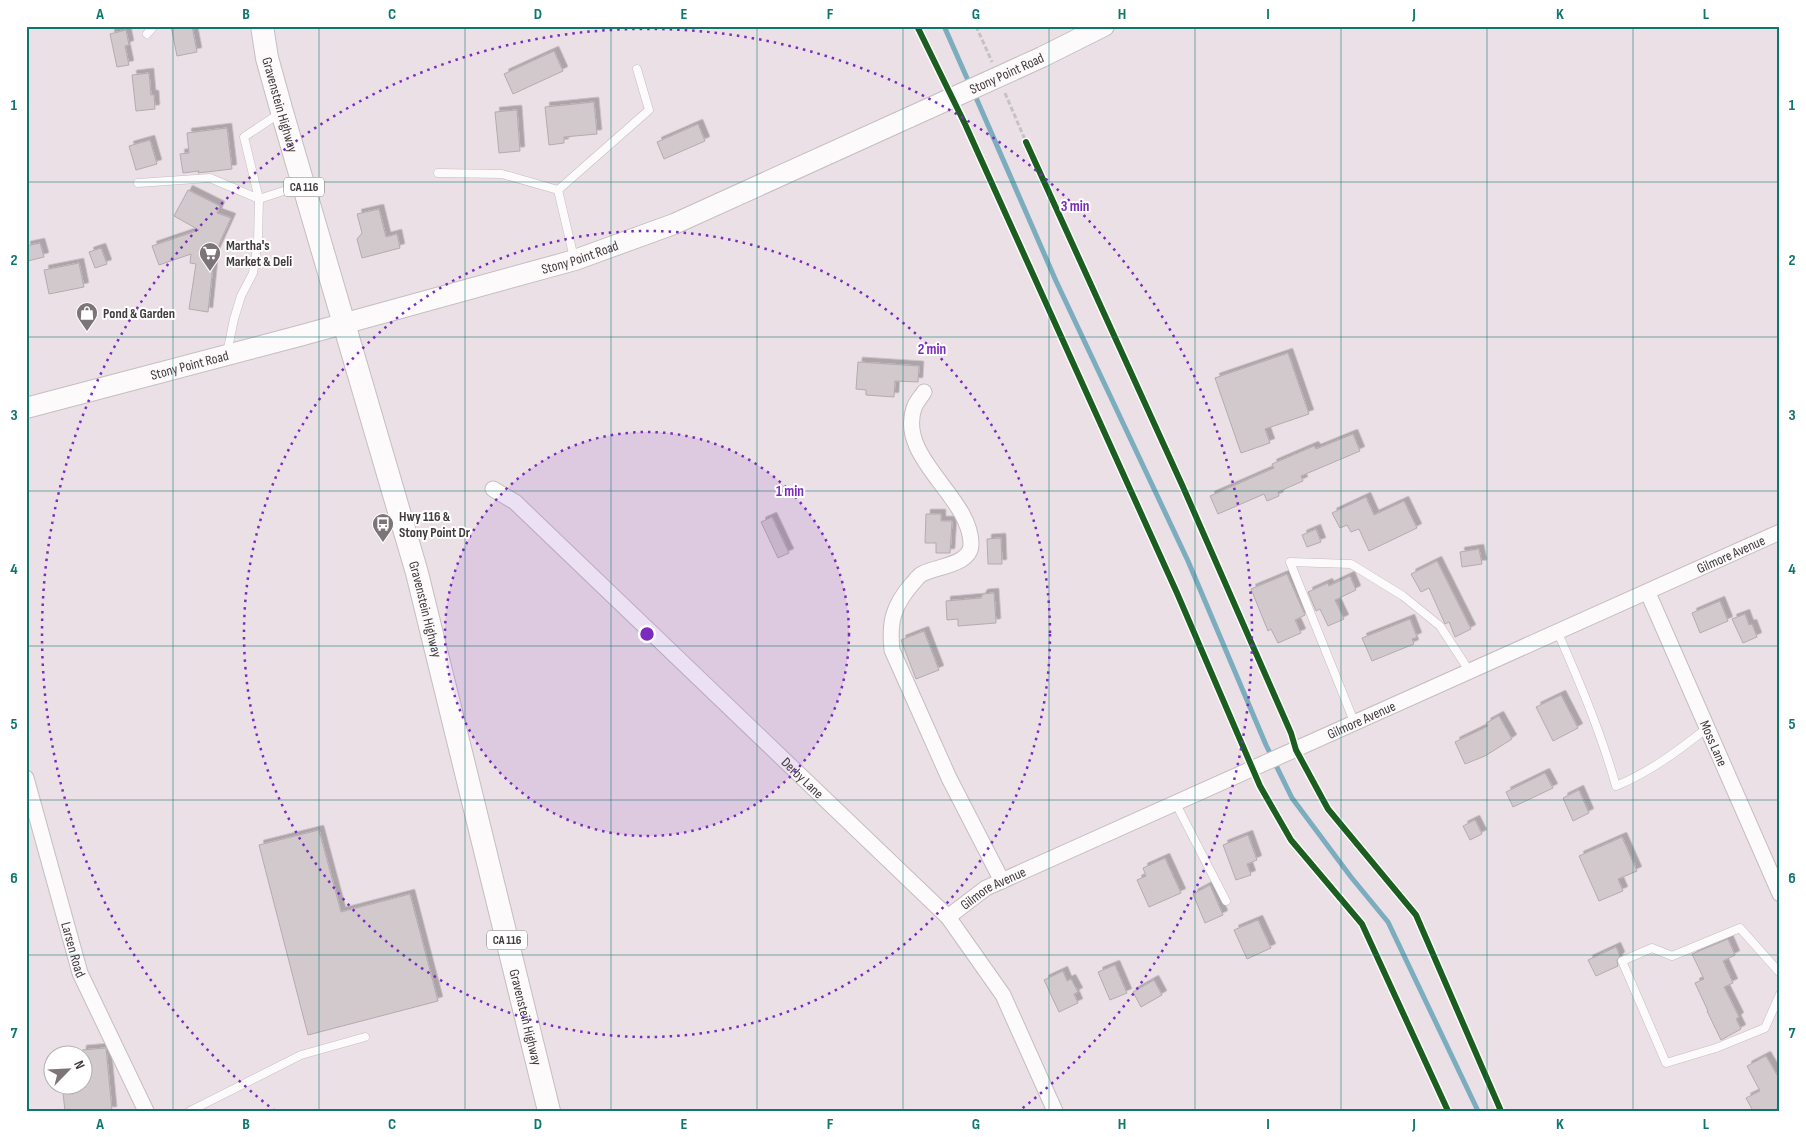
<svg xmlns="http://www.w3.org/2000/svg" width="1806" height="1137" font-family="'Sofia Sans Condensed',sans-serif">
  <defs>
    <filter id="shadow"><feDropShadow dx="4.5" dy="-4.5" stdDeviation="0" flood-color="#0004"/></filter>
  </defs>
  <rect width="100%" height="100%" fill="#ebe0e5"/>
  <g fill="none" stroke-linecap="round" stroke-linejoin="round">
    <path stroke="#7cadbe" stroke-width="5" d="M944,26L970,85
      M974,93L1056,281L1188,561L1266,745L1292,798L1351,877L1388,922L1478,1111"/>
  </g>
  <path fill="#d2c9cd" stroke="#b4abaf" filter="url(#shadow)" d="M171,26H192L197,52L177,56Z
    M126,30L129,45L125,46L129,65L117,67L110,34Z
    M554,51L563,71L513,94L504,74Z
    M149,73L151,95H154L155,109L136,111L132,75Z
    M594,102L597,134L564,137V143L549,145L545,107Z
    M517,110L520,151L499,153L495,112Z
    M698,124L705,141L664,159L657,142Z
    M227,128L232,169L198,173L199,171L183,173L180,154L189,153L187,133Z
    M150,140L157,164L136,170L129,146Z
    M188,190L220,206L217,213L231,218L214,255L208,312L189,309L196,264L190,263L191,254L159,265L152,246L199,230L174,216Z
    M379,209L386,237L397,234L400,248L362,258L357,239L362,233L357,214Z
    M40,243L44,257L28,261L26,246Z
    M101,248L107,264L95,268L89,252Z
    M79,263L84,287L49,294L44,270Z
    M1288,353L1309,414L1265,429L1270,443L1241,453L1215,378Z
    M858,362L919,366L918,382L895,381L894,397L866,395V390L856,389Z
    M1353,434L1360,451L1301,476L1303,481L1278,492L1279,496L1267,501L1264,494L1218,514L1210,496L1274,468L1272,464L1314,446L1316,449Z
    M1366,497L1374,515L1404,501L1417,528L1369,551L1359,529L1351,532L1347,525L1340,528L1332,513Z
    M926,514H941V521H952L950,553H936V543H925Z
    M772,517L789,553L778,558L761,522Z
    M1316,529L1321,542L1307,547L1302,535Z
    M1001,538L1002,564H988L987,539Z
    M1479,549L1482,564L1462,567L1460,552Z
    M1437,561L1471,629L1455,637L1449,622L1445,624L1429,588L1421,592L1411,574Z
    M1287,574L1305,615L1295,620L1301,633L1278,643L1271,629L1268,631L1251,589Z
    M1350,576L1356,590L1335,600L1344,619L1328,626L1320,609L1316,611L1308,592L1328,583L1329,586Z
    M994,593L996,623L958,626V619L947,620L946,601L981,598L983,594Z
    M1720,601L1728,621L1700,633L1692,613Z
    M1745,614L1749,625L1752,624L1757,637L1743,643L1732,619Z
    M1410,619L1417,637L1412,639L1414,644L1372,661L1362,638Z
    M924,631L939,670L916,679L901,640Z
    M1561,695L1578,728L1553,741L1536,707Z
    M1499,716L1512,739L1485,756L1465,764L1455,742L1488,726L1486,723Z
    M1545,773L1553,788L1513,807L1506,792Z
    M1579,790L1589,813L1573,821L1563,798Z
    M1475,820L1482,834L1470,840L1463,826Z
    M319,830L341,912L410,894L438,1001L308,1035L259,845Z
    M1248,835L1257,860L1247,864L1251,875L1236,880L1223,845Z
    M1622,837L1637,871L1618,879L1623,891L1599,901L1579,856Z
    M1165,858L1181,893L1149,907L1137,880L1146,876L1143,868Z
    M1210,885L1223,915L1205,923L1193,894Z
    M1258,920L1271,948L1247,959L1234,930Z
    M1728,939L1735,955L1723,961L1733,983L1724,987L1739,1017L1736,1019L1741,1029L1721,1040L1707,1011H1708L1695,983L1704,979L1692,954Z
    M1616,947L1620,956L1617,960L1618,966L1596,976L1588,960Z
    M1115,965L1127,993L1110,1000L1098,972Z
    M1063,971L1067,981L1071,979L1078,992L1074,994L1078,1003L1059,1012L1044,980Z
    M1154,980L1162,995L1141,1007L1133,992Z
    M106,1048L112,1111H65L62,1084H82V1050Z
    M1766,1056L1780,1080V1107L1773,1111H1753L1746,1098L1760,1091L1747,1066Z"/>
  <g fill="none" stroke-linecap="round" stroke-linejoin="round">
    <g stroke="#c5bdc1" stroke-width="9">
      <path id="lane" d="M147,34L154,26
        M438,173L502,174L558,190
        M138,183L210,178L259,199L244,137L280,113
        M574,258L558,190L649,110L637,69
        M227,353L234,319L241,296L253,273L258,241L259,199L302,185
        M1558,633C1580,683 1601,733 1616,786C1650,772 1678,751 1707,728
        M1355,724L1290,562L1351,564L1403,596L1440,626L1470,672
        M1176,804L1226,901
        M1780,973L1740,928L1672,956L1652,948L1622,961L1666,1063L1716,1048L1765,1028L1780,994
        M190,1111L301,1055L365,1037"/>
    </g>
    <g stroke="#c5bdc1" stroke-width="17">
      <g id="street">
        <path d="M924,392C921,397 916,402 914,408C897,458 971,497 971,544C971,565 937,566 922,574C918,576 915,581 912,584C893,606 889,622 892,650L949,778L1002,881"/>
        <path id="s1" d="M493,489L515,502L948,917L1003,995L1055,1111"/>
        <path id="s2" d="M1648,593L1780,894"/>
        <path id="s3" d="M26,778L80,973L146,1111"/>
        <path id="s4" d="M948,917L986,888L1780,532"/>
      </g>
    </g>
    <g stroke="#c5bdc1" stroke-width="22">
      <g id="secondary">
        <path d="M1042,57L1104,26"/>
        <path id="s5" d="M26,408L299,336L575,260L674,224L910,117"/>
      </g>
    </g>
    <g stroke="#c5bdc1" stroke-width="24">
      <g id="primary">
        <path id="s6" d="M262,26L267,58L282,112L417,573L549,1111"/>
      </g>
    </g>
    <path stroke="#c5c2c3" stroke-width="3" stroke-dasharray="5 2.5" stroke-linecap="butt" d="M976,26L992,62
      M1005,93L1026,142"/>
    <use href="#lane" stroke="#fcfafb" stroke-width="8"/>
    <use href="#street" stroke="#fcfafb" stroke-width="15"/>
    <use href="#secondary" stroke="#fcfafb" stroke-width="20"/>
    <use href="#primary" stroke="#fcfafb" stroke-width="22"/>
    <g stroke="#c5bdc1" stroke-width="22" stroke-linecap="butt">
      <g id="secondary-bridge">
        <path id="s7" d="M910,117L1042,57"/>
      </g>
    </g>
    <use href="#secondary-bridge" stroke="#fcfafb" stroke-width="20"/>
    <g stroke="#fff" stroke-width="9">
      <path id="cycleway" d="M917,26L965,124L1177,593L1260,786L1291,840L1362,924L1448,1111
        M1026,142L1183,487L1291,733L1296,750L1328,809L1416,915L1501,1111"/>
    </g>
    <use href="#cycleway" stroke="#1b5e20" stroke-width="6"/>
  </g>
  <path fill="none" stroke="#0f766e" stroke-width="1" stroke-opacity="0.55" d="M173,26V1111M319,26V1111M465,26V1111M611,26V1111M757,26V1111M903,26V1111M1049,26V1111M1195,26V1111M1341,26V1111M1487,26V1111M1633,26V1111M26,182H1780M26,337H1780M26,491H1780M26,646H1780M26,800H1780M26,955H1780"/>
  <circle cx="647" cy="634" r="202" fill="#7b2cbf" fill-opacity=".12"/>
  <g fill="none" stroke="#7b2cbf" stroke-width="2.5" stroke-dasharray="2.5 5">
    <circle cx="647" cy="634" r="202"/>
    <circle cx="647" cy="634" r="403"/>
    <path d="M275 1111A605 605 0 1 1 1019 1111"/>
  </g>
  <defs>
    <g id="supermarket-pin" transform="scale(1.125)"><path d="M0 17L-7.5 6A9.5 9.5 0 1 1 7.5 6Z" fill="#7d7478" stroke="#fff"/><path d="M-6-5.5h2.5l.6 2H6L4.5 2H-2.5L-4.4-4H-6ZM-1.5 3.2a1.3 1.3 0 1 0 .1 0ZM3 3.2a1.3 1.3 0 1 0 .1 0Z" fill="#fff"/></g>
    <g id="shop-pin" transform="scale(1.125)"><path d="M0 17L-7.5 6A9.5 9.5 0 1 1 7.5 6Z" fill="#7d7478" stroke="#fff"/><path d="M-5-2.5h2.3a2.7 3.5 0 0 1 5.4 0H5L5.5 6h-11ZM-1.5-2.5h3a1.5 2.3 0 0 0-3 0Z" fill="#fff"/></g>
    <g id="bus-pin" transform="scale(1.125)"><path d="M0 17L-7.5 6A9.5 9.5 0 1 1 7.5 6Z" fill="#7d7478" stroke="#fff"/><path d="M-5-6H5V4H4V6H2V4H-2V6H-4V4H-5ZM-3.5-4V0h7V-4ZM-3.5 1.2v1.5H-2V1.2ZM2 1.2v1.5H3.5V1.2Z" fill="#fff"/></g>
  </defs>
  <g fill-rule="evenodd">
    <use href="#supermarket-pin" x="210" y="253"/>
    <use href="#shop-pin" x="87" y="313"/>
    <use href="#bus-pin" x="383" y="524"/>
  </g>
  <g text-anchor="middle" stroke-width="4" stroke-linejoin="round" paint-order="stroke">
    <g fill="#fff" stroke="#7b7577" stroke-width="1">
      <rect x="284" y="177.5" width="40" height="19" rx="4"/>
      <rect x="487" y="930.5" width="40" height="19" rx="4"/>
    </g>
    <g font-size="12" font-weight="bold" fill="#423a3d">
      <text x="304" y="191">CA 116</text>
      <text x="507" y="944">CA 116</text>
    </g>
    <g font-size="14" fill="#423a3d" stroke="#fff">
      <text dy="5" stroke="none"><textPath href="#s7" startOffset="106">Stony Point Road</textPath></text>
      <text dy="5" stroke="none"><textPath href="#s6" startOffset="81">Gravenstein Highway</textPath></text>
      <text dy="5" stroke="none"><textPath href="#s5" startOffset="574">Stony Point Road</textPath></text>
      <text dy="5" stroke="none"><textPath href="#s5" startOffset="169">Stony Point Road</textPath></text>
      <text dy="5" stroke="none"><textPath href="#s4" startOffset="864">Gilmore Avenue</textPath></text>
      <text dy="5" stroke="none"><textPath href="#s6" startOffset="606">Gravenstein Highway</textPath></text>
      <text dy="5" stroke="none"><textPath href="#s4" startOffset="459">Gilmore Avenue</textPath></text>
      <text dy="5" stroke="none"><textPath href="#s2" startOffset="164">Moss Lane</textPath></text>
      <text dy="5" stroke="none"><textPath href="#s1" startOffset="424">Derby Lane</textPath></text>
      <text dy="5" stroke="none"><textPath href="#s4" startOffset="54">Gilmore Avenue</textPath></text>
      <text dy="5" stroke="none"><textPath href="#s3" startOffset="178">Larsen Road</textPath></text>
      <text dy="5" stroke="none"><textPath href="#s6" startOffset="1026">Gravenstein Highway</textPath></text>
    </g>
    <g font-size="14" font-weight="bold" fill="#423a3d" stroke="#fff" text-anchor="start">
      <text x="226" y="250">Martha's<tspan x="226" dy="16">Market &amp; Deli</tspan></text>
      <text x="103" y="318">Pond &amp; Garden</text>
      <text x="399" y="521">Hwy 116 &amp;<tspan x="399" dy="16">Stony Point Dr</tspan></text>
    </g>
  </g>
  <circle cx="647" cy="634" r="8" fill="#7b2cbf" stroke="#fff" stroke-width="2.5"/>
  <g font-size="15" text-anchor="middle" font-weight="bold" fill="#7b2cbf" stroke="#fff" stroke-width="4" stroke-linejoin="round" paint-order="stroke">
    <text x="1075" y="211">3 min</text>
    <text x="932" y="354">2 min</text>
    <text x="790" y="496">1 min</text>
  </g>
  <rect width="1806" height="1137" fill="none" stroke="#ffffff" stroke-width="55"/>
  <g transform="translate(68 1070) rotate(66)"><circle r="24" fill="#ffffff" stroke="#b3b0b1"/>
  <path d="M0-4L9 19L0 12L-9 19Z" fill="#7d7478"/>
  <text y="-8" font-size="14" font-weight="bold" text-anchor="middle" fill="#423a3d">N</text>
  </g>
  <rect x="28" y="28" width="1750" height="1082" fill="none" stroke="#0f766e" stroke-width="2"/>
  <g font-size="16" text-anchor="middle" font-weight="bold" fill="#0f766e">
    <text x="100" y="19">A</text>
    <text x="246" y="19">B</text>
    <text x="392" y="19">C</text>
    <text x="538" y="19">D</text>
    <text x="684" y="19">E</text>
    <text x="830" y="19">F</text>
    <text x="976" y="19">G</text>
    <text x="1122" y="19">H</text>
    <text x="1268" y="19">I</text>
    <text x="1414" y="19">J</text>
    <text x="1560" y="19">K</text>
    <text x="1706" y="19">L</text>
    <text x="14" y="110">1</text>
    <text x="1792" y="110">1</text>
    <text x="14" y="265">2</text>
    <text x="1792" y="265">2</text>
    <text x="14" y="420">3</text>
    <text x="1792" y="420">3</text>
    <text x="14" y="574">4</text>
    <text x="1792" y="574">4</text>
    <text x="14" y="729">5</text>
    <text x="1792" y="729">5</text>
    <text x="14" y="883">6</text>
    <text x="1792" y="883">6</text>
    <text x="14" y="1038">7</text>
    <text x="1792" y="1038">7</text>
    <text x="100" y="1129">A</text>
    <text x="246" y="1129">B</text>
    <text x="392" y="1129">C</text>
    <text x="538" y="1129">D</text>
    <text x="684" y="1129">E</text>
    <text x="830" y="1129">F</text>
    <text x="976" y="1129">G</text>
    <text x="1122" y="1129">H</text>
    <text x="1268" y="1129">I</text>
    <text x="1414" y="1129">J</text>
    <text x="1560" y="1129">K</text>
    <text x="1706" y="1129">L</text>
  </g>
</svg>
